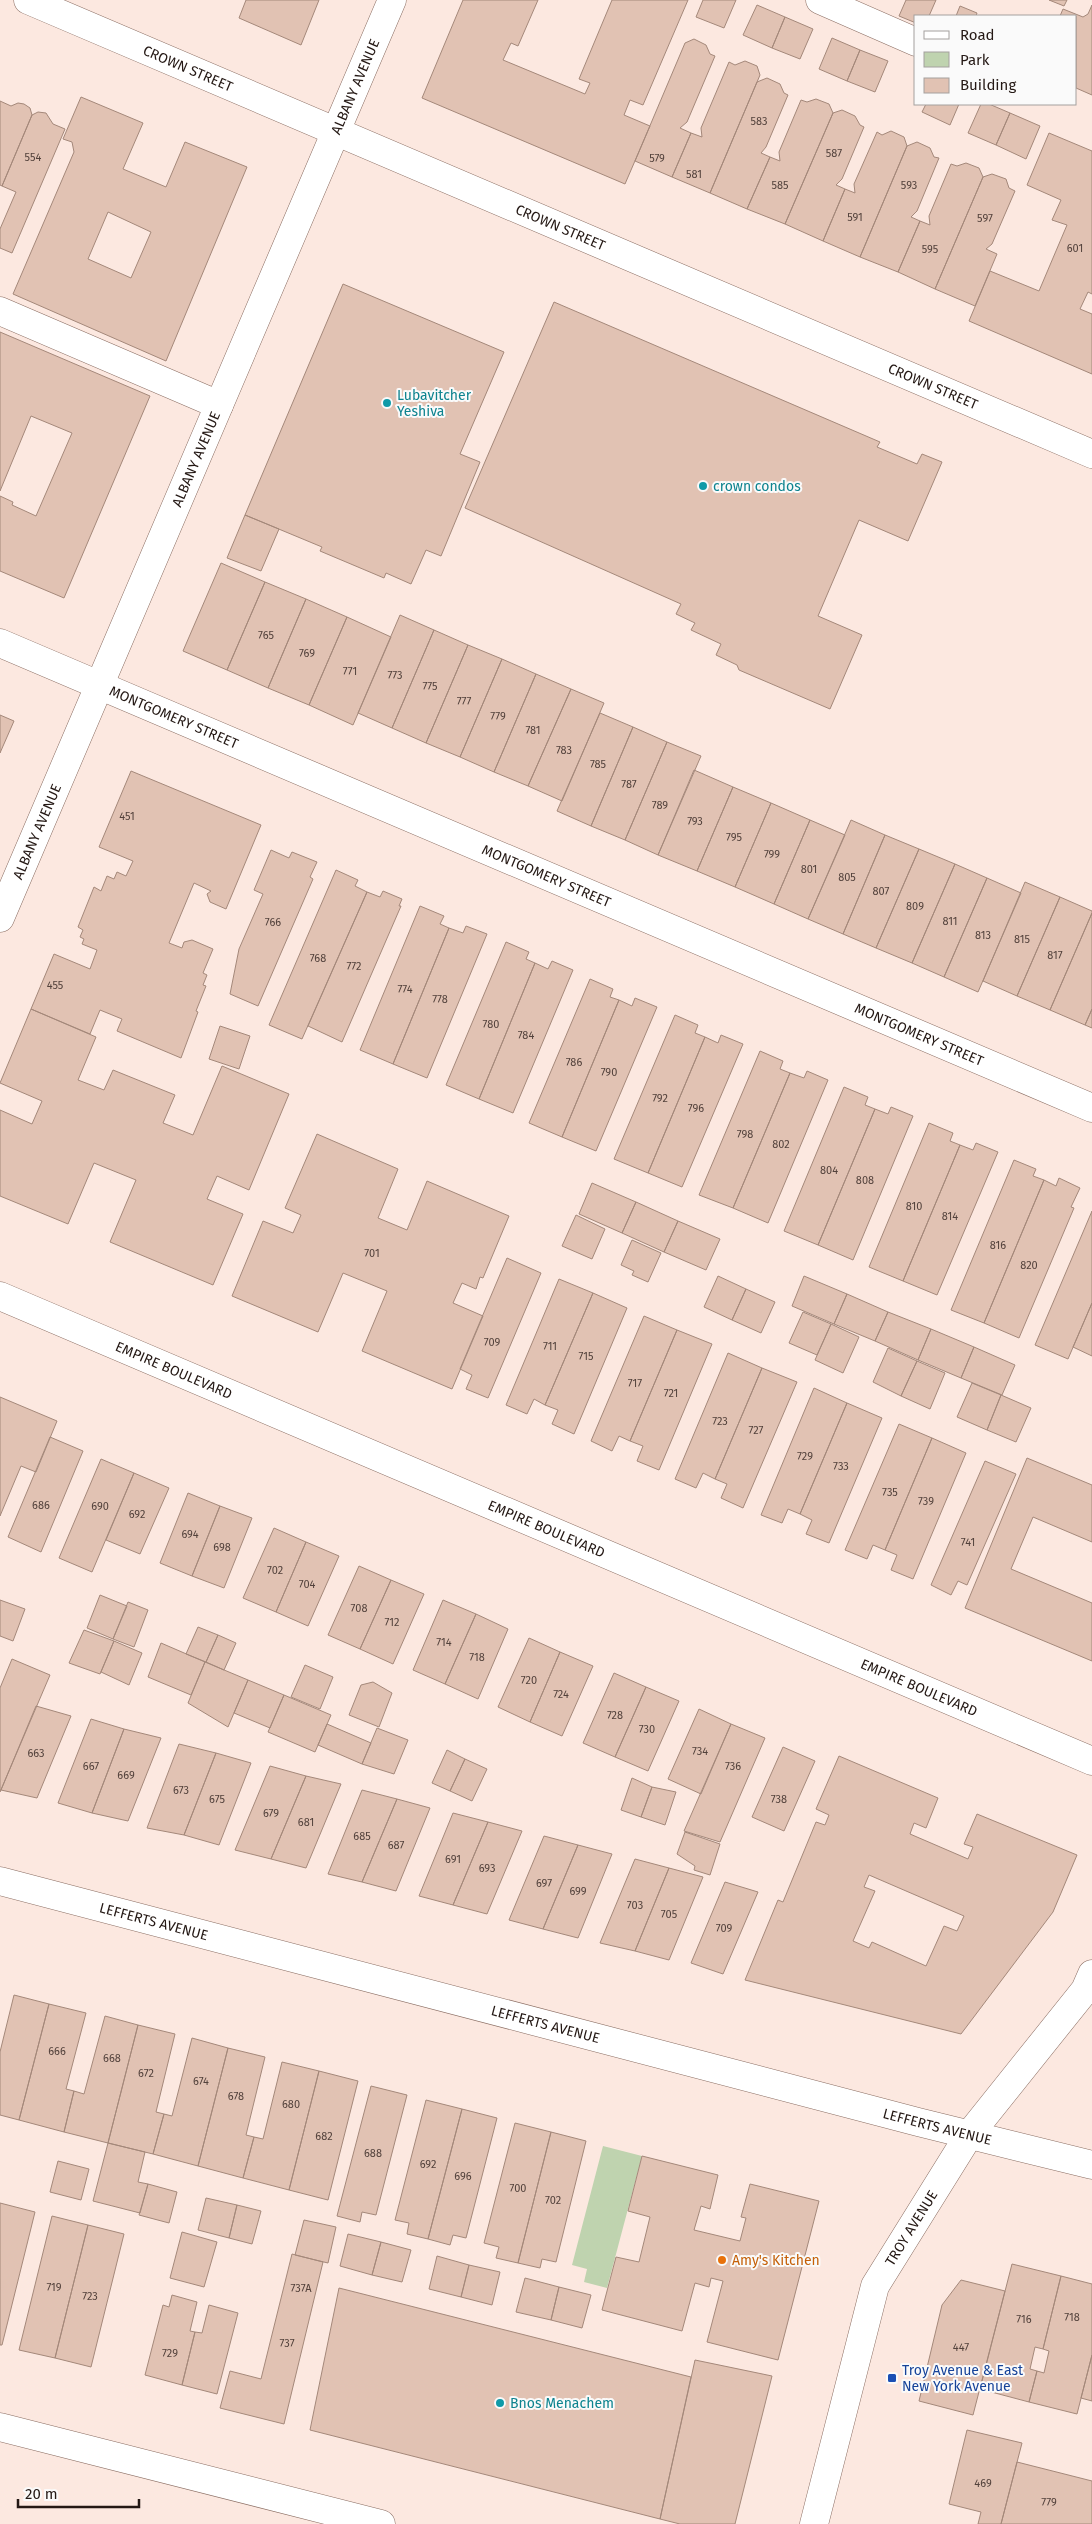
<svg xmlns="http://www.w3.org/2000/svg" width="1092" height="2524" font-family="'Fira Sans',sans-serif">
  <rect width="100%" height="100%" fill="#fce8e0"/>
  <path fill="#bfd3af" d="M603,2146L642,2156L607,2288L584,2282L587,2269L572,2265Z"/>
  <path fill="#e1c2b3" stroke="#a4887a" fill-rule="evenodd" d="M246,0H319L301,45L239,18Z
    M463,0H538L518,46L511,43L503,60L585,94L590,83L579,79L612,0H688L643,105L630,100L624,115L650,126L625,184L422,98Z
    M703,0H736L724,28L696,17Z
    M906,0H936L929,16H916V23L899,16Z
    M1049,0H1067L1064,6Z
    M757,5L785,17L772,48L743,35Z
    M1092,5V95L1076,88V16H1060L1063,9L1083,17L1088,14Z
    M960,6L977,13L976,16H956Z
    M785,17L813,29L800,59L772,48Z
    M832,38L860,50L847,81L819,69Z
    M694,39L706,45L710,54L715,56L687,122L680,128L691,133L672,177L635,161L685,43Z
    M860,50L888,61L875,92L847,81Z
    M745,61L757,66L760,75L710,193L672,177L691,133L702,137L701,128L729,62L735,65Z
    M767,78L780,84L784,93L788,95L766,147L761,153L770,157L747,209L710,193L757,82Z
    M81,97L143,123L123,169L166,187L185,142L247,167L166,361L13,294L74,152L72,142L63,139ZM108,212L151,232L131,278L88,259Z
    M816,99L829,104L833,113L785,224L747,209L770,157L780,161L779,152L801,100L807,102Z
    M0,101L11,106L18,103L24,104L30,108L32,115L2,186L0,185Z
    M926,104H959L950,125L922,112Z
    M981,104H989L1010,113L996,145L968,133Z
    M842,110L855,116L860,125L864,127L842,179L836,185L845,189L823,241L785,224L833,113Z
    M38,112L46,113L53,124L65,129L12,253L0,248V229L16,192L2,186L32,115Z
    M1010,113L1040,126L1026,159L996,145Z
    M891,131L904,137L907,146L860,257L823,241L845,189L855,193L854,184L877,132L882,135Z
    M1049,133L1092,151V294L1088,292L1080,309L1092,314V374L969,321L990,271L1039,291L1067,225L1052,220L1061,200L1027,185Z
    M917,142L930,148L934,157L939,158L917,211L911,217L920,221L898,272L860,257L907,146Z
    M966,163L979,168L983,177L935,289L898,272L920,221L930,225L929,216L951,164L957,166Z
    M992,174L1006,179L1009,188L1015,191L992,244L986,249L997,254L975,306L935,289L983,177Z
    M343,284L504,352L460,454L480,462L441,556L426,550L411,584L386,573L384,578L320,551L322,547L245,515Z
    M554,302L880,442L877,447L917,464L922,454L942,462L908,541L859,520L818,616L862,635L830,709L739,670L737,665L716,655L721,644L691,630L695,623L676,614L681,604L465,508Z
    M0,332L150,396L64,598L0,571V496L13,502L12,505L36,516L72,433L31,416L0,491Z
    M245,515L279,529L261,571L227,558Z
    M221,563L265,582L227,670L183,651Z
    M265,582L306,599L268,688L227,670Z
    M306,599L347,617L309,705L268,688Z
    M400,615L434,630L392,728L358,713Z
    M347,617L391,637L353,725L309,705Z
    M434,630L468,645L426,743L392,728Z
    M468,645L502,659L460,757L426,743Z
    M502,659L536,674L494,772L460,757Z
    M536,674L571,689L528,786L494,772Z
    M571,689L604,703L562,801L528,786Z
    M600,713L633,727L591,826L557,811Z
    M0,715L14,721L0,753Z
    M633,727L667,742L625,840L591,826Z
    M667,742L701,756L658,855L625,840Z
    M694,770L733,787L697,871L658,855Z
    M131,771L261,825L226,909L210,902L207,894L211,891L194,883L169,943L182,948L184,942L192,940L213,949L203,973L207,975L203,985L206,986L196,1011L198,1012L181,1058L117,1031L122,1019L100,1010L90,1034L31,1009L54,954L90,969L97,950L82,944L84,939L80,937L83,930L78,927L94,887L101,891L107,876L114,879L117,872L126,876L133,861L99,847Z
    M733,787L771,803L735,887L697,871Z
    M771,803L810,820L774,904L735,887Z
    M810,820L845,835L808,919L774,904Z
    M851,820L885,835L843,934L808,919Z
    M885,835L919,849L876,948L843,934Z
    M919,849L955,864L912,963L876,948Z
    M271,850L289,858L292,852L317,862L310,877L313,879L258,1006L230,994L239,949L263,894L254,890Z
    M955,864L987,878L944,977L912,963Z
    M336,870L358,880L355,886L367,892L302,1039L269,1025Z
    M987,878L1021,893L978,992L944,977Z
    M1025,882L1060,897L1017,996L983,981Z
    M383,891L402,899L399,906H401L342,1042L308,1026L367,892L380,897Z
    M1060,897L1092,911V913L1050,1010L1017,996Z
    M420,906L444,916L440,924L449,928L393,1064L360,1050Z
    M1092,913V1009L1085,1025L1050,1010Z
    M466,926L487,934L427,1078L393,1064L449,928L463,933Z
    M506,942L529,952L526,959L535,963L479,1099L446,1085Z
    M552,961L573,970L513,1113L479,1099L535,963L548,969Z
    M590,979L613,989L610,997L619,1000L562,1137L529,1123Z
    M635,998L657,1007L596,1151L562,1137L619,1000L632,1006Z
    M31,1009L96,1037L78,1080L104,1090L113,1070L175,1095L163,1123L193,1135L222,1066L289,1094L249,1190L217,1176L207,1199L243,1214L213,1285L110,1242L136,1180L94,1163L68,1224L0,1196V1110L32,1124L42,1101L0,1083Z
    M1092,1009V1028L1085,1025Z
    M675,1015L698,1025L695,1033L705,1037L648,1173L614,1159Z
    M220,1026L250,1036L239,1069L209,1059Z
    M721,1035L743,1044L682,1187L648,1173L705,1037L718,1043Z
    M760,1051L783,1061L780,1069L790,1073L733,1208L699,1195Z
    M807,1071L828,1080L768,1223L733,1208L790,1073L804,1078Z
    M844,1087L868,1097L865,1105L875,1109L818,1245L784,1231Z
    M891,1107L913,1116L853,1260L818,1245L875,1109L888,1114Z
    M929,1123L953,1133L950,1141L960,1145L903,1281L869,1267Z
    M317,1134L398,1169L378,1218L407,1230L427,1181L509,1216L483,1278L480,1277L476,1289L462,1283L453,1303L483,1316L452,1389L362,1351L387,1291L343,1273L318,1332L232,1296L263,1221L293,1233L301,1215L285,1208Z
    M976,1143L998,1152L937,1295L903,1281L960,1145L973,1150Z
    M1014,1160L1036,1169L1033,1176L1044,1180L984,1323L951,1310Z
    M1059,1178L1080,1188L1071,1207L1074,1208L1019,1338L984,1323L1044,1180L1056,1186Z
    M592,1183L636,1202L622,1233L579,1214Z
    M636,1202L678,1221L664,1252L622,1233Z
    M1092,1211V1303L1068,1359L1035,1345Z
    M576,1215L605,1229L592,1259L562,1246Z
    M678,1221L720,1239L706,1270L664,1252Z
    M632,1240L661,1253L648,1282L632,1275L634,1271L621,1265Z
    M507,1258L541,1273L488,1398L466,1389L472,1375L460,1369Z
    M718,1276L746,1289L732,1320L704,1307Z
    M804,1276L847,1294L834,1324L792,1306Z
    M559,1279L593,1293L545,1405L534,1399L527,1414L506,1405Z
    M746,1289L775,1302L761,1333L732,1320Z
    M593,1293L627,1308L574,1434L552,1424L558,1410L545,1405Z
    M847,1294L888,1312L875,1341L834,1324Z
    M1092,1303V1356L1073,1347Z
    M803,1312L831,1324L817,1355L789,1343Z
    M888,1312L931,1329L918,1360L875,1341Z
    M644,1316L677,1330L630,1441L619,1436L612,1451L591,1441Z
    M831,1324L859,1337L843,1373L815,1360Z
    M931,1329L974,1347L961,1378L918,1360Z
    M677,1330L712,1344L659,1470L637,1461L643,1446L630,1441Z
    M974,1347L1015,1365L1002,1395L961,1378Z
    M888,1348L917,1361L901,1396L873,1382Z
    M728,1353L762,1368L715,1479L703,1473L696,1488L675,1479Z
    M917,1361L945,1373L930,1409L901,1396Z
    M762,1368L797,1382L743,1508L721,1498L727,1484L715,1479Z
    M972,1383L1001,1395L987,1430L957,1417Z
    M814,1388L847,1403L800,1514L788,1509L782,1523L761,1515Z
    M1001,1395L1031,1408L1016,1442L987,1430Z
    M0,1397L57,1421L36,1472L21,1466L0,1516Z
    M847,1403L882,1418L829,1543L806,1534L812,1520L800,1514Z
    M899,1424L932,1438L885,1550L873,1545L867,1559L845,1550Z
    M50,1437L83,1451L41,1552L8,1537Z
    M932,1438L966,1453L913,1579L891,1570L897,1555L885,1550Z
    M1027,1458L1092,1485V1542L1033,1517L1011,1569L1092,1603V1661L965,1608Z
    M101,1459L134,1473L92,1572L59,1558Z
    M985,1461L1016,1474L967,1585L958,1581L951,1595L931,1585Z
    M134,1473L169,1488L140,1554L106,1540Z
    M188,1493L220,1506L192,1576L160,1563Z
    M220,1506L252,1518L224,1588L192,1576Z
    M274,1528L306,1542L276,1612L243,1598Z
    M306,1542L339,1556L308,1626L276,1612Z
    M359,1566L391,1580L360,1649L328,1635Z
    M391,1580L424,1594L393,1664L360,1649Z
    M100,1595L127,1606L113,1639L87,1628Z
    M0,1600L25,1609L13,1641L0,1636Z
    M443,1600L476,1614L445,1684L413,1670Z
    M128,1602L148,1610L134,1647L113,1639Z
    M476,1614L508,1629L478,1699L445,1684Z
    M198,1627L218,1635L206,1662L186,1654Z
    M84,1630L114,1641L100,1674L69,1663Z
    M218,1635L236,1643L224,1670L206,1662Z
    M529,1638L560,1652L530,1722L498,1707Z
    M114,1641L142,1653L129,1685L101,1672Z
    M161,1643L205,1662L191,1695L148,1677Z
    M560,1652L593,1666L562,1736L530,1722Z
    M12,1659L50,1675L0,1792V1688Z
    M205,1662L248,1680L228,1727L188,1703Z
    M305,1665L333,1677L320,1709L291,1697Z
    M614,1673L646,1687L615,1757L583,1743Z
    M248,1680L284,1695L270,1728L234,1713Z
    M373,1682L392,1693L379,1727L349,1715L361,1685Z
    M646,1687L679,1701L648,1771L615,1757Z
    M284,1695L331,1715L315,1752L268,1732Z
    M36,1706L71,1716L37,1798L1,1790Z
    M699,1709L731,1724L701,1794L668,1779Z
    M91,1719L124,1729L92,1813L58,1803Z
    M327,1724L371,1743L362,1764L318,1745Z
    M731,1724L765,1738L720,1842L684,1831Z
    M377,1728L408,1740L394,1774L362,1764Z
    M124,1729L161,1738L128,1821L92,1813Z
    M179,1744L216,1753L184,1835L147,1828Z
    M783,1747L815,1761L784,1831L752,1817Z
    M447,1750L465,1759L450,1791L432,1783Z
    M216,1753L251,1763L219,1845L184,1835Z
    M839,1756L938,1798L926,1828L914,1823L910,1834L968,1859L973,1847L964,1844L977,1814L1077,1855L1053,1912L961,2034L745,1980L778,1900L783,1902L816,1822L825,1825L829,1815L816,1809ZM869,1875L964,1916L957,1931L944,1926L926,1966L872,1942L869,1948L853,1941L875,1891L864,1887Z
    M465,1759L487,1769L472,1801L450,1791Z
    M270,1766L306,1776L271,1859L235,1850Z
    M306,1776L341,1784L306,1868L271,1859Z
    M632,1778L652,1787L641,1817L621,1810Z
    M652,1787L676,1792L665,1825L641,1817Z
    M362,1790L397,1799L362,1882L328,1874Z
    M397,1799L430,1808L396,1891L362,1882Z
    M453,1813L488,1822L453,1905L419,1896Z
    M488,1822L522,1831L487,1914L453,1905Z
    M685,1832L720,1844L710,1875L694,1870L695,1866L677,1854Z
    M544,1836L578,1845L543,1929L509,1920Z
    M578,1845L612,1854L578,1938L543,1929Z
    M635,1859L669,1868L635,1951L600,1943Z
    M669,1868L703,1877L669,1960L635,1951Z
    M725,1882L758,1892L723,1974L691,1963Z
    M14,1995L49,2004L19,2120L0,2115V2052Z
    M49,2004L86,2013L66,2089L74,2091L64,2132L19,2120Z
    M105,2016L138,2025L108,2143L64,2132L74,2091L84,2094Z
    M138,2025L175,2034L156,2112L164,2114L153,2154L108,2143Z
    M192,2038L228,2048L198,2166L153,2154L164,2114L172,2116Z
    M228,2048L265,2057L246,2135L254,2137L243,2178L198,2166Z
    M282,2062L319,2071L289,2190L243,2178L254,2137L263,2139Z
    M319,2071L358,2081L328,2200L289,2190Z
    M371,2086L407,2095L376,2215L362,2212L360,2222L337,2216Z
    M426,2100L462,2109L428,2239L407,2234L409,2223L395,2220Z
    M462,2109L497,2118L466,2238L453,2235L450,2245L428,2239Z
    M515,2123L551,2132L518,2263L496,2258L499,2247L484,2243Z
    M551,2132L586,2141L556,2262L542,2259L540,2268L518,2263Z
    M108,2143L145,2152L138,2182L148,2184L140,2213L93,2201Z
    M642,2156L718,2175L710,2209L701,2206L694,2230L740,2241L746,2218L741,2217L750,2184L819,2201L778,2360L707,2342L723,2281L711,2278L709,2287L695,2283L682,2331L602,2310L616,2257L639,2262L650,2217L628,2211Z
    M58,2161L89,2169L81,2200L50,2192Z
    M148,2184L177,2192L169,2223L139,2215Z
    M206,2198L237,2205L229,2238L198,2230Z
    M0,2203L35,2212L2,2345H0Z
    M237,2205L261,2211L252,2244L229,2238Z
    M52,2216L88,2225L55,2358L19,2350Z
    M304,2220L336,2227L328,2263L295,2255Z
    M88,2225L124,2234L91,2367L55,2358Z
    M182,2232L217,2242L204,2287L170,2278Z
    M348,2234L381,2242L372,2275L340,2266Z
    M381,2242L411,2250L402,2282L372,2275Z
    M292,2254L323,2262L284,2424L220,2408L230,2371L261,2379Z
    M437,2256L469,2265L461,2297L429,2289Z
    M1012,2264L1061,2276L1043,2349L1035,2347L1030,2369L1037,2371L1029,2402L980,2389Z
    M469,2265L500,2272L492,2305L461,2297Z
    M1061,2276L1092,2284V2355L1077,2414L1029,2402L1037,2371L1044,2373L1049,2351L1043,2349Z
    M525,2278L559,2287L551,2320L516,2312Z
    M961,2280L1005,2291L973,2415L919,2401L942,2305Z
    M559,2287L591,2295L582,2328L551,2320Z
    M339,2288L691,2377L660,2519L310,2430Z
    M172,2295L197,2302L190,2331L195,2332L182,2385L145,2375L163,2305L169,2307Z
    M209,2305L238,2313L217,2394L182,2385L195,2332L202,2333Z
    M1092,2355V2401L1081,2398Z
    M695,2360L772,2376L735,2524H680L660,2519Z
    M967,2430L1022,2443L1001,2524H978L981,2512L949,2504Z
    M1017,2462L1092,2481V2524H1001Z"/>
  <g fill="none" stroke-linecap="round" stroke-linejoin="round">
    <g stroke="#8a6d62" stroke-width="29">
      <g id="minor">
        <path id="s1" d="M28,0L1092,454"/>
        <path d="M820,0L916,42"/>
        <path d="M0,311L219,405"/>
        <path id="s2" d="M0,643L1092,1108"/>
        <path id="s3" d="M0,918L392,0"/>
        <path id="s4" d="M0,1881L918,2122L1092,2165"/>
        <path d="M0,2427L381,2524"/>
      </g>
    </g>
    <g stroke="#8a6d62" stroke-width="29">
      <g id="major">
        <path id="s5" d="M0,1296L1092,1761"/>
        <path id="s6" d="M814,2524L875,2286L969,2135L1085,1990L1092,1974"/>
      </g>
    </g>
    <use href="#minor" stroke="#fff" stroke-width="28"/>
    <use href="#major" stroke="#fff" stroke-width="28"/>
  </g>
  <g fill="#0f9aa8" stroke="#fafafa" stroke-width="2">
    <circle cx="387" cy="403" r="5"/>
    <circle cx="703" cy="486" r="5"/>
    <circle cx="500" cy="2403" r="5"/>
  </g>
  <circle fill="#e8710a" stroke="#fafafa" stroke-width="2" cx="722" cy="2260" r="5"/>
  <rect fill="#1a4fb4" stroke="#fafafa" stroke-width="2" x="887" y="2373" width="10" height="10" rx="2.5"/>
  <g text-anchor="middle" stroke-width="4" stroke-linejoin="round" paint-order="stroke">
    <g font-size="11" fill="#53423c">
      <text x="759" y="125">583</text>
      <text x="834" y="157">587</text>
      <text x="33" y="161">554</text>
      <text x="657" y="162">579</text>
      <text x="694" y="178">581</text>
      <text x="780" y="189">585</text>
      <text x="909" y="189">593</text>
      <text x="855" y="221">591</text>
      <text x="985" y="222">597</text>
      <text x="1075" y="252">601</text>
      <text x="930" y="253">595</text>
      <text x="266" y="639">765</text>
      <text x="307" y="657">769</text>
      <text x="350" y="675">771</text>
      <text x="395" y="679">773</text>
      <text x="430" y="690">775</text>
      <text x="464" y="705">777</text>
      <text x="498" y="720">779</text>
      <text x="533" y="734">781</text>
      <text x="564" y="754">783</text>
      <text x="598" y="768">785</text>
      <text x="629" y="788">787</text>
      <text x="660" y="809">789</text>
      <text x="127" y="820">451</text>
      <text x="695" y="825">793</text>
      <text x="734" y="841">795</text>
      <text x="772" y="858">799</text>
      <text x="809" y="873">801</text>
      <text x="847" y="881">805</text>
      <text x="881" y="895">807</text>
      <text x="915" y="910">809</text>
      <text x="950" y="925">811</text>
      <text x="273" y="926">766</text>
      <text x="983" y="939">813</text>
      <text x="1022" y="943">815</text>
      <text x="1055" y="959">817</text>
      <text x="318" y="962">768</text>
      <text x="354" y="970">772</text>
      <text x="55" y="989">455</text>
      <text x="405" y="993">774</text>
      <text x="440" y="1003">778</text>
      <text x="491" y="1028">780</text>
      <text x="526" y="1039">784</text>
      <text x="574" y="1066">786</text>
      <text x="609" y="1076">790</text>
      <text x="660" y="1102">792</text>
      <text x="696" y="1112">796</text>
      <text x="745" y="1138">798</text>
      <text x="781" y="1148">802</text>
      <text x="829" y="1174">804</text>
      <text x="865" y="1184">808</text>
      <text x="914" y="1210">810</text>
      <text x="950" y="1220">814</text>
      <text x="998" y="1249">816</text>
      <text x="372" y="1257">701</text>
      <text x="1029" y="1269">820</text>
      <text x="492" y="1346">709</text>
      <text x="550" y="1350">711</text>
      <text x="586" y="1360">715</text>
      <text x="635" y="1387">717</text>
      <text x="671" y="1397">721</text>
      <text x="720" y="1425">723</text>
      <text x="756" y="1434">727</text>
      <text x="805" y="1460">729</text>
      <text x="841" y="1470">733</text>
      <text x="890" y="1496">735</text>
      <text x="926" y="1505">739</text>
      <text x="41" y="1509">686</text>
      <text x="100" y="1510">690</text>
      <text x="137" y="1518">692</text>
      <text x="190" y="1538">694</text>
      <text x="968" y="1546">741</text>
      <text x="222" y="1551">698</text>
      <text x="275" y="1574">702</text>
      <text x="307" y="1588">704</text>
      <text x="359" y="1612">708</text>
      <text x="392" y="1626">712</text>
      <text x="444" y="1646">714</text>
      <text x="477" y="1661">718</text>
      <text x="529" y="1684">720</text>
      <text x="561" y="1698">724</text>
      <text x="615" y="1719">728</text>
      <text x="647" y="1733">730</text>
      <text x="700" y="1755">734</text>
      <text x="36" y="1757">663</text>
      <text x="91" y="1770">667</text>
      <text x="733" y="1770">736</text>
      <text x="126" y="1779">669</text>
      <text x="181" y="1794">673</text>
      <text x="217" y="1803">675</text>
      <text x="779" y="1803">738</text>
      <text x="271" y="1817">679</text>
      <text x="306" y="1826">681</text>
      <text x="362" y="1840">685</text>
      <text x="396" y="1849">687</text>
      <text x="453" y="1863">691</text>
      <text x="487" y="1872">693</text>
      <text x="544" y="1887">697</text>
      <text x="578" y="1895">699</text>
      <text x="635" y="1909">703</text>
      <text x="669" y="1918">705</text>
      <text x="724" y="1932">709</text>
      <text x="57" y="2055">666</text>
      <text x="112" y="2062">668</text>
      <text x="146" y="2077">672</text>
      <text x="201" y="2085">674</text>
      <text x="236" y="2100">678</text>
      <text x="291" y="2108">680</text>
      <text x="324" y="2140">682</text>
      <text x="373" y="2157">688</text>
      <text x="428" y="2168">692</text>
      <text x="463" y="2180">696</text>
      <text x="518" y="2192">700</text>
      <text x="553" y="2204">702</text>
      <text x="54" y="2291">719</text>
      <text x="301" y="2292">737A</text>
      <text x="90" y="2300">723</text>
      <text x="1072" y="2321">718</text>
      <text x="1024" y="2323">716</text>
      <text x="287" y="2347">737</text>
      <text x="961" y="2351">447</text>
      <text x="170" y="2357">729</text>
      <text x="983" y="2487">469</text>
      <text x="1049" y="2506">779</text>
    </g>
    <g font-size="14" fill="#241814" stroke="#fafafa">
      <text dy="5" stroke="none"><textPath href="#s1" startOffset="174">CROWN STREET</textPath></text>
      <text dy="5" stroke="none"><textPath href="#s3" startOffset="904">ALBANY AVENUE</textPath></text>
      <text dy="5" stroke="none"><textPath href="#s1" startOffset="579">CROWN STREET</textPath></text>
      <text dy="5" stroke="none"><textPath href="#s1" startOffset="984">CROWN STREET</textPath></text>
      <text dy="5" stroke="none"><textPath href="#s3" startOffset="499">ALBANY AVENUE</textPath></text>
      <text dy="5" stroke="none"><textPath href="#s2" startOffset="189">MONTGOMERY STREET</textPath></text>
      <text dy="5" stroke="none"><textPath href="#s3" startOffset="94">ALBANY AVENUE</textPath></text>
      <text dy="5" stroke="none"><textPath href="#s2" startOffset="594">MONTGOMERY STREET</textPath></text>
      <text dy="5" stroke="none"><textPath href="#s2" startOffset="999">MONTGOMERY STREET</textPath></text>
      <text dy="5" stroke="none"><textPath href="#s5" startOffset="189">EMPIRE BOULEVARD</textPath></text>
      <text dy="5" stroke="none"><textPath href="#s5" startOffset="594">EMPIRE BOULEVARD</textPath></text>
      <text dy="5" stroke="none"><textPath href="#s5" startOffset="999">EMPIRE BOULEVARD</textPath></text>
      <text dy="5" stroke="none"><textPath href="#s4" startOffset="159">LEFFERTS AVENUE</textPath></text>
      <text dy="5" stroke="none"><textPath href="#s4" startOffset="564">LEFFERTS AVENUE</textPath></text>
      <text dy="5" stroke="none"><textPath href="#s4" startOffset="969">LEFFERTS AVENUE</textPath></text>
      <text dy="5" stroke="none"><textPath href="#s6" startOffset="314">TROY AVENUE</textPath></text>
    </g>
    <g font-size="14" fill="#0d838f" stroke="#fafafa" text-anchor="start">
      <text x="397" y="400">Lubavitcher<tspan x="397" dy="16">Yeshiva</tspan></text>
      <text x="713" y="491">crown condos</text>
      <text x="510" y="2408">Bnos Menachem</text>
    </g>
    <g font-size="14" fill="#c56008" stroke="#fafafa" text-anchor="start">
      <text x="732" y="2265">Amy's Kitchen</text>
    </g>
    <g font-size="14" fill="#164399" stroke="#fafafa" text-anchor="start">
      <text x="902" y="2375">Troy Avenue &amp; East<tspan x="902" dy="16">New York Avenue</tspan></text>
    </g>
  </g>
  <rect x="914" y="15" width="162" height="90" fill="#fafafa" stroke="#a4a09e"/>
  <rect x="924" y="31" width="25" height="8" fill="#ffffff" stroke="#a4a09e"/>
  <text x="960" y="40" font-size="15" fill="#241814">Road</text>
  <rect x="924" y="52" width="25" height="15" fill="#bfd3af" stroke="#a4a09e"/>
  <text x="960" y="65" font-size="15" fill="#241814">Park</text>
  <rect x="924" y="78" width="25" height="15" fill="#e1c2b3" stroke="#a4a09e"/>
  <text x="960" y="90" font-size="15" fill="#241814">Building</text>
  <path d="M18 2499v8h121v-8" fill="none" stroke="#241814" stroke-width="2.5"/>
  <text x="25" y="2499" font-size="15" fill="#241814" stroke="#fafafa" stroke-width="4" paint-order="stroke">20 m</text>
</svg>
